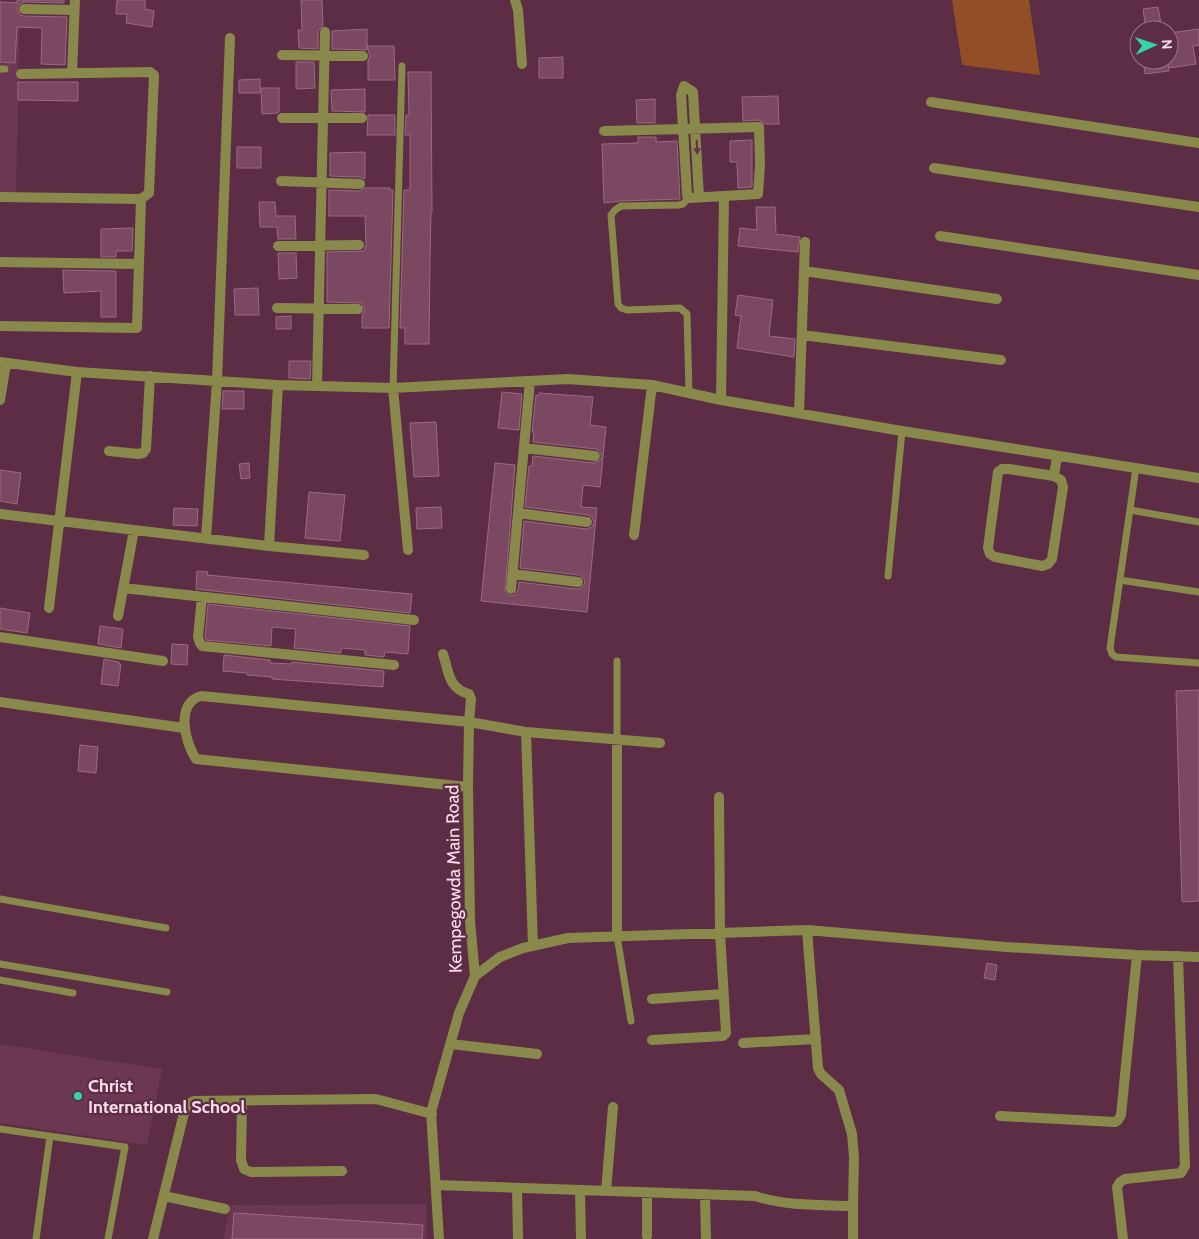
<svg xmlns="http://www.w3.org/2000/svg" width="1199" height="1239" font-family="Cabin,sans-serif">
  <rect width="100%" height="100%" fill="#5c2d45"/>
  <path fill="#6c3752" d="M0,1L20,3L16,193L0,192Z
    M0,1044L162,1069L147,1145L0,1123Z
    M426,1204L427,1239H223L231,1205Z"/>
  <path fill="#914e27" d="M952,0H1029L1040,75L962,65Z"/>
  <path fill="#7a4861" stroke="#9e6982" d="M17,0H64V3L24,2L18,5L17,9L20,15L24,16L67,17L65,65L41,64L42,28L17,27L15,63L0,62V2L17,3Z
    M117,0H145V9L154,11L152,27L126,23L127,14H116Z
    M301,0H322L323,26L318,31V49L299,48L298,30H302Z
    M1158,7L1162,30H1146L1143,9Z
    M367,29V50L332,49V31Z
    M1199,29V45L1193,46L1196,64L1169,68V33Z
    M367,46H394L395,80H368V61L370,56Z
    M563,57V78H539V58Z
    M1143,60H1167L1169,71L1145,74Z
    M296,62H314L315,88L296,89Z
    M408,72H431L432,212H431L430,260L429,344H405V328H400L404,190H410V135H405L406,115H409Z
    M260,79V93H239V80Z
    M18,82H78V101L18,100Z
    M261,88H279V112L277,113L262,114Z
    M365,89V112L332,111L331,90Z
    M778,96L779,124H765L759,120L743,121L742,97Z
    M655,99V123H637L636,100Z
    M368,115H395V135H367Z
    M638,137H656V142L677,141L680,199L621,201L604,203L602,144L638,143Z
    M752,140V187L738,188L737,162H730V141Z
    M237,147H261V168H237Z
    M365,152V179L360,177L330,176V153Z
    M365,188H390V190H393L389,328H362V315L365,309L361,303L327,302V252L364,251L366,245L365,216H329V190L360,191Z
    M259,202H275L276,216H295L296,239H278L277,227H260Z
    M756,207H775L776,234L800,237L798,252L738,246L740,228L757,230Z
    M133,228L132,251H116V257H101V229Z
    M278,253H296L297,278L279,279Z
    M63,270L116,271V317H101V291L64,293Z
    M258,288L259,315H235L234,289Z
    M738,295L773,300L769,336L795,339L794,357L737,348L741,316L735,315Z
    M291,316V329H276V317Z
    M289,361H311L310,379L289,378Z
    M223,391H244V409H222Z
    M502,392L522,394L519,430L498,428Z
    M539,393L593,397L590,425L606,427L600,487L583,485L581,507L597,508L587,612L481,601L495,463L515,465L505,592L510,596L514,595L518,590L519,582L577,589L581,588L585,583L584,579L579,575L520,568L524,521L586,529L592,527L594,522L592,517L588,515L525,507L529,466H532L533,456L594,463L600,460L602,456L599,451L596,449L533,442L534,432H532L536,395L539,396Z
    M436,422L439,476L414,477L410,423Z
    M249,463L250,478L241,479L239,464Z
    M0,470L21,473L17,504L0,501Z
    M309,492L345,495L340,541L305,538Z
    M441,507L442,528L417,529L416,508Z
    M174,508L198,509L197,526L173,525Z
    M197,571L208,572L207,575L412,594L410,613L196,589Z
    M208,604L410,626L408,654L385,652L384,657L365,655V650L341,648V653L294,648L296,629L272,627L271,646L206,640L205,636Z
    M0,608L30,613L27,633L0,629Z
    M100,626L123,629L121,648L98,644Z
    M172,644L188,645L187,665L171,664Z
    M224,655L270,660V663L292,664V662L384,671L383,687L272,679V677L247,675V673L223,671Z
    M104,659L119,662V664H121L118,686L101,684Z
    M1199,690V901L1182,902L1176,691Z
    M80,745L98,747L96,773L78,771Z
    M987,963L997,965L995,980L984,978Z
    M234,1213L423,1225L422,1239H232Z"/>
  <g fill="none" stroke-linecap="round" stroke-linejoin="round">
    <path stroke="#88894b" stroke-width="7" d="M0,69H5
      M688,198L683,204L679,205L621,206L615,210L611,215L618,304L621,308L627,310L680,308L687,314L689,393
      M393,388L402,66
      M1136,468L1110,648L1112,654L1116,657L1199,663
      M1130,510L1199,522
      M888,576L902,431
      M1120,580L1199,592
      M617,661V740
      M0,899L166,928
      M617,936L631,1021
      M0,964L167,992
      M0,980L73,993
      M0,1129L125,1147L108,1239
      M36,1239L50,1136"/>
    <path stroke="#88894b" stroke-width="10" d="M515,0L518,10L522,64
      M24,9L74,10
      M282,55L363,56
      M72,73L75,0
      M21,74L150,72L154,75L149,193L141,199
      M931,102L1199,143
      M282,118H362
      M604,131L683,129L759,127L760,165L758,194L690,198H688L687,194L681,95L684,86L693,92L699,197
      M934,168L1199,207
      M281,181L360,184
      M0,197L141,199L137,328L0,326
      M940,236L1199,275
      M278,246L359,245
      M0,262L139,264
      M804,271L997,299
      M277,308L358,309
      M802,335L1001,360
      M0,362L77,372L278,385L393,388L568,379L652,385L721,400L902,431L1199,478
      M317,385L325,32
      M393,388L408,550
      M0,400L6,364
      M721,400L724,196
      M799,413L805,242
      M524,448L595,456
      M109,451L138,454L143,453L146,449L150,376
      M1054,476L1009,469H1002L998,472L988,548L990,554L995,557L1042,566L1048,564L1052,559L1063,487L1061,480L1054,476L1057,456
      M518,513L587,522
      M0,514L269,546L364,555
      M634,535L652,385
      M206,538L217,381L230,38
      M269,546L278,385
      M513,574L578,582
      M123,588L414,620
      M511,589L530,381
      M202,597L198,637L200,643L202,646L394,665
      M49,608L77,372
      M118,616L134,530
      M0,637L163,661
      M443,654C449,672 448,688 469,694L471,699L469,722L201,696C175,703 185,743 196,759L468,787
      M0,702L184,728
      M526,732L533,946
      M617,740V936
      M475,976L500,957L523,948L568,938L807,930L1006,947L1137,955L1199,957
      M652,999L723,994
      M652,1040L723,1036L726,1033L720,932L719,797
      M743,1043L816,1039
      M451,1044L537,1054
      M242,1102L241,1160L244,1169L251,1172L342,1171
      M1000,1116L1115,1122L1118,1120L1121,1115L1137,955
      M436,1185L755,1196C786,1206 819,1205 853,1206L854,1157L852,1134L839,1090L821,1074L818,1068L807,930
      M517,1188L518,1239
      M580,1190L581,1239
      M606,1191L613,1107
      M647,1192V1236
      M705,1194L706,1239
      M164,1196L225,1209
      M853,1206V1239
      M153,1239L185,1109L190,1103L194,1101L376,1099L432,1114
      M439,1239L431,1112L459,1013L475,976L470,921L468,787L469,722L526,732L660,743
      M1123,1239L1117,1187L1120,1182L1125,1179L1181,1173L1185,1166L1178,956"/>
  </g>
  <defs><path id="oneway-solid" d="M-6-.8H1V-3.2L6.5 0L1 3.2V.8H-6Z" transform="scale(1.25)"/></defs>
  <use fill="#603646" href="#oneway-solid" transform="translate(697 147) rotate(87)"/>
  <circle fill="#33d4a8" stroke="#5c2d45" stroke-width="2" cx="78" cy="1096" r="5"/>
  <g text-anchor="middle" stroke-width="4.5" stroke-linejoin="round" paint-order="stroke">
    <g font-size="18" fill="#fadce9" stroke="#5c2d45">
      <text transform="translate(454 879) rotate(-91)" y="6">Kempegowda Main Road</text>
    </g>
    <g font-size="18" font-weight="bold" fill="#fadce9" stroke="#5c2d45" text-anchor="start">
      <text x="88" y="1092">Christ<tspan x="88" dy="21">International School</tspan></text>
    </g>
  </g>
  <g transform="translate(1154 45) rotate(87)"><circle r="24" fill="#5c2d45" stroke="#9b7387"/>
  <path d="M0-4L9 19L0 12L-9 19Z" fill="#33d4a8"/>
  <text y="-8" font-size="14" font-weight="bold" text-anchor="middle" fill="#fadce9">N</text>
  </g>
</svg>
